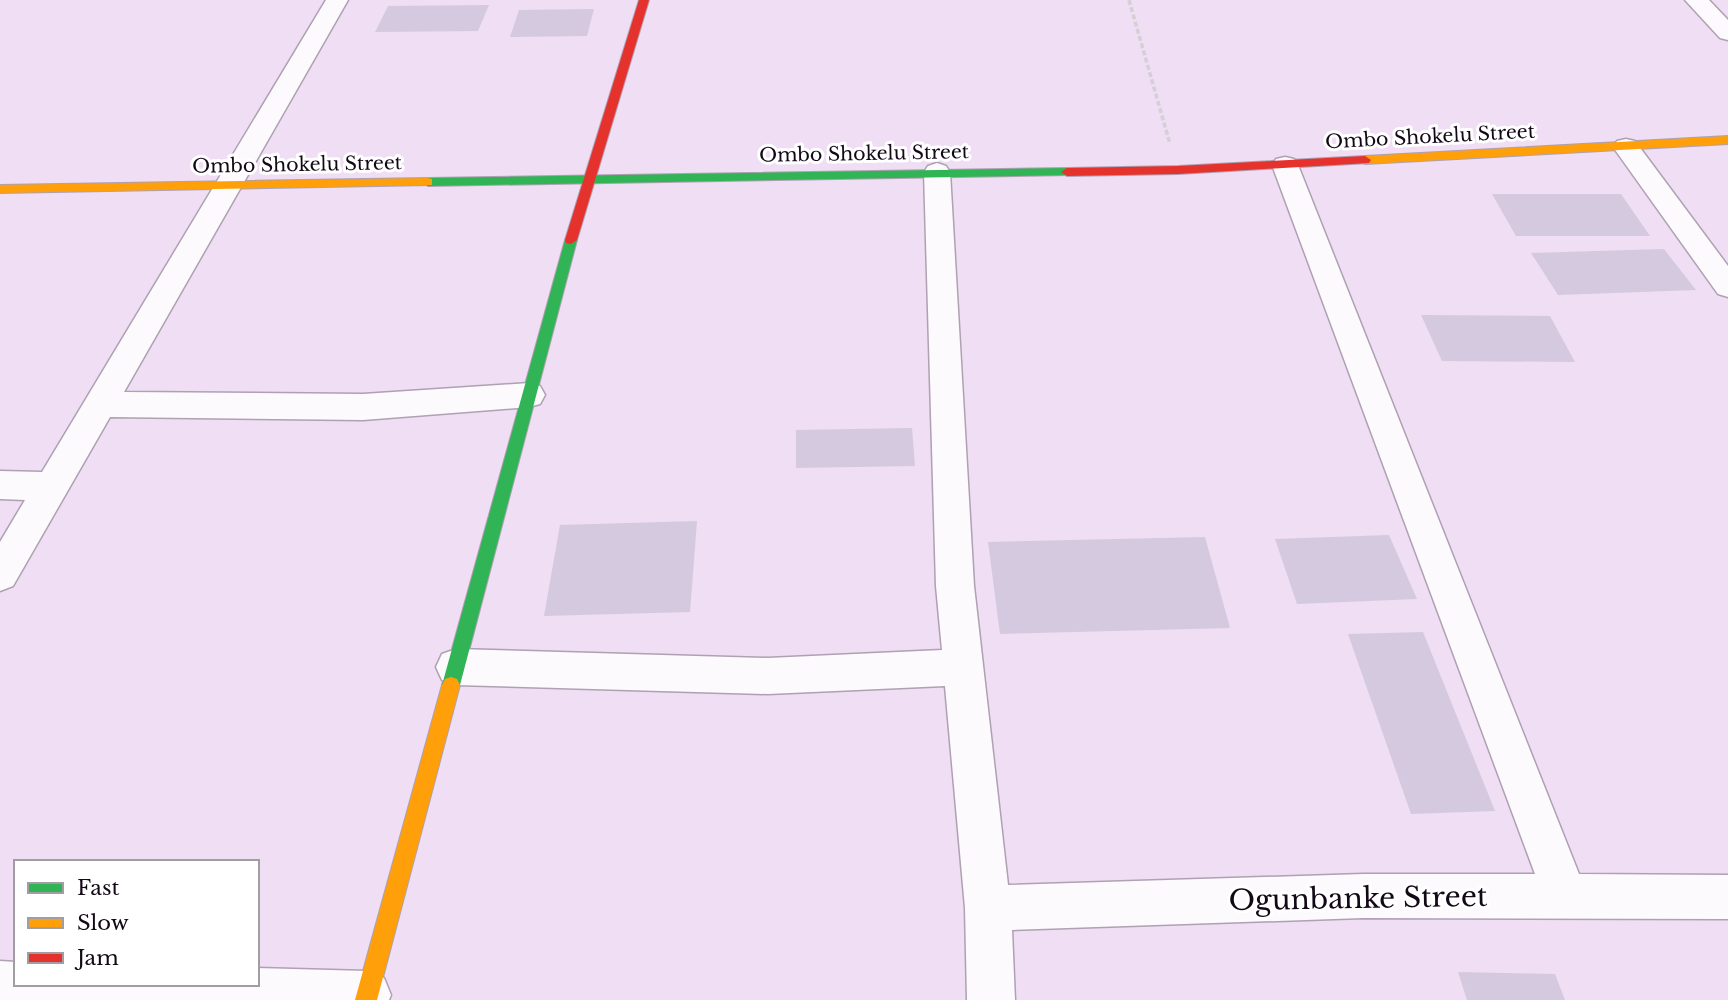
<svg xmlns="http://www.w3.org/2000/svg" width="1728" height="1000" font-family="'Libre Baskerville',serif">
  <rect width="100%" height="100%" fill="#efdef4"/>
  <path fill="#d5c9df" d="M489,5L478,31L375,32L388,6Z
    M594,9L587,36L510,37L519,10Z
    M1492,194H1621L1650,236H1516Z
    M1664,249L1696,290L1558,295L1531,253Z
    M1421,315L1550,316L1575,362L1442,361Z
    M912,428L915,466L796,468V430Z
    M697,521L690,612L544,616L560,525Z
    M1389,535L1417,599L1297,604L1275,539Z
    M1205,537L1230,628L1000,634L988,542Z
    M1423,632L1495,811L1411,814L1348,634Z
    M1458,972L1555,974L1565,1000H1467Z"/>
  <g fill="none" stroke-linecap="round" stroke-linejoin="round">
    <g stroke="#aea1b2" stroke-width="3">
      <path id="street" d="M326,0H348L124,392L363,394L529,383L540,386L545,395L540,404L529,407L363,420L110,417L13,586L0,591V542L25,500L0,499V471L42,472Z
        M1685,0H1709L1728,20V40L1720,38Z
        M1626,139L1635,141L1728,266V297L1718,294L1613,147L1617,141Z
        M1285,157L1294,159L1298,165L1579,874L1728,875V919L1363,918L1012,930L1015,1000H967L965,908L945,686L768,694L456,685L442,680L436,667L442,654L456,649L768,658L942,650L936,586L924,172L928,166L937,163L946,166L950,172L974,586L1008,885L1363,874H1535L1272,165L1276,159Z
        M0,961L16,962V984H257V968L367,971L384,978L391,995L389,1000H0Z"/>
    </g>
    <g stroke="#aea1b2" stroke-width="2">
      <path id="fast" d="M1067,168L1071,169V175L428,186L422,182L428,178Z
        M571,236L577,240L460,685L457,691L451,693L445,691L442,685L565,240Z"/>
    </g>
    <g stroke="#aea1b2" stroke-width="2">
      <path id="slow" d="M1728,136V144L1365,164L1359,160L1365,156Z
        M428,178L432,179V185L0,193V185Z
        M451,677L457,679L460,685L377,1000H355L442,685L445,679Z"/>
    </g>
    <g stroke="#aea1b2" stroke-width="2">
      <path id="jam" d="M639,0H649L577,240L571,244L566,243L565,240Z
        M1365,156L1371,160L1369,163L1178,174L1067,176L1061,172L1067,168L1178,166Z"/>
    </g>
    <path stroke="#d5d0d5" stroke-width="3.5" stroke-dasharray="5 2.5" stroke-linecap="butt" d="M1129,0L1170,144"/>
    <use href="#street" fill="#fdfafd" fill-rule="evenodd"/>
    <use href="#fast" fill="#30b455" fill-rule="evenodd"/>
    <use href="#slow" fill="#ff9f0a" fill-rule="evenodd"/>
    <use href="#jam" fill="#e5322d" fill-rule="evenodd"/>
  </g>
  <g text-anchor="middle" stroke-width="6" stroke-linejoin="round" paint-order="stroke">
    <g font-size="19" fill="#130916" stroke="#fff">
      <text transform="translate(1430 136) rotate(-3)" y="7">Ombo Shokelu Street</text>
      <text transform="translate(864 153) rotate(-1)" y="7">Ombo Shokelu Street</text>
      <text transform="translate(297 164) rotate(-1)" y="7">Ombo Shokelu Street</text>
    </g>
    <g font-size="28" fill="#130916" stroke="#fff">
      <text transform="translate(1358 898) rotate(-1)" y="10">Ogunbanke Street</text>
    </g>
  </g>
  <rect x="14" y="860" width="245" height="126" fill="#ffffff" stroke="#a19da2" stroke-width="2"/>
  <rect x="28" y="883" width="35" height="10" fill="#30b455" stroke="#a19da2" stroke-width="2"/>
  <text x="77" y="895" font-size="21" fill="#130916">Fast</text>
  <rect x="28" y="918" width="35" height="10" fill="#ff9f0a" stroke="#a19da2" stroke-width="2"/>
  <text x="77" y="930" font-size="21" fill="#130916">Slow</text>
  <rect x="28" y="953" width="35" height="10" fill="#e5322d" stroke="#a19da2" stroke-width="2"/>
  <text x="77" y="965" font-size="21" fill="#130916">Jam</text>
</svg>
